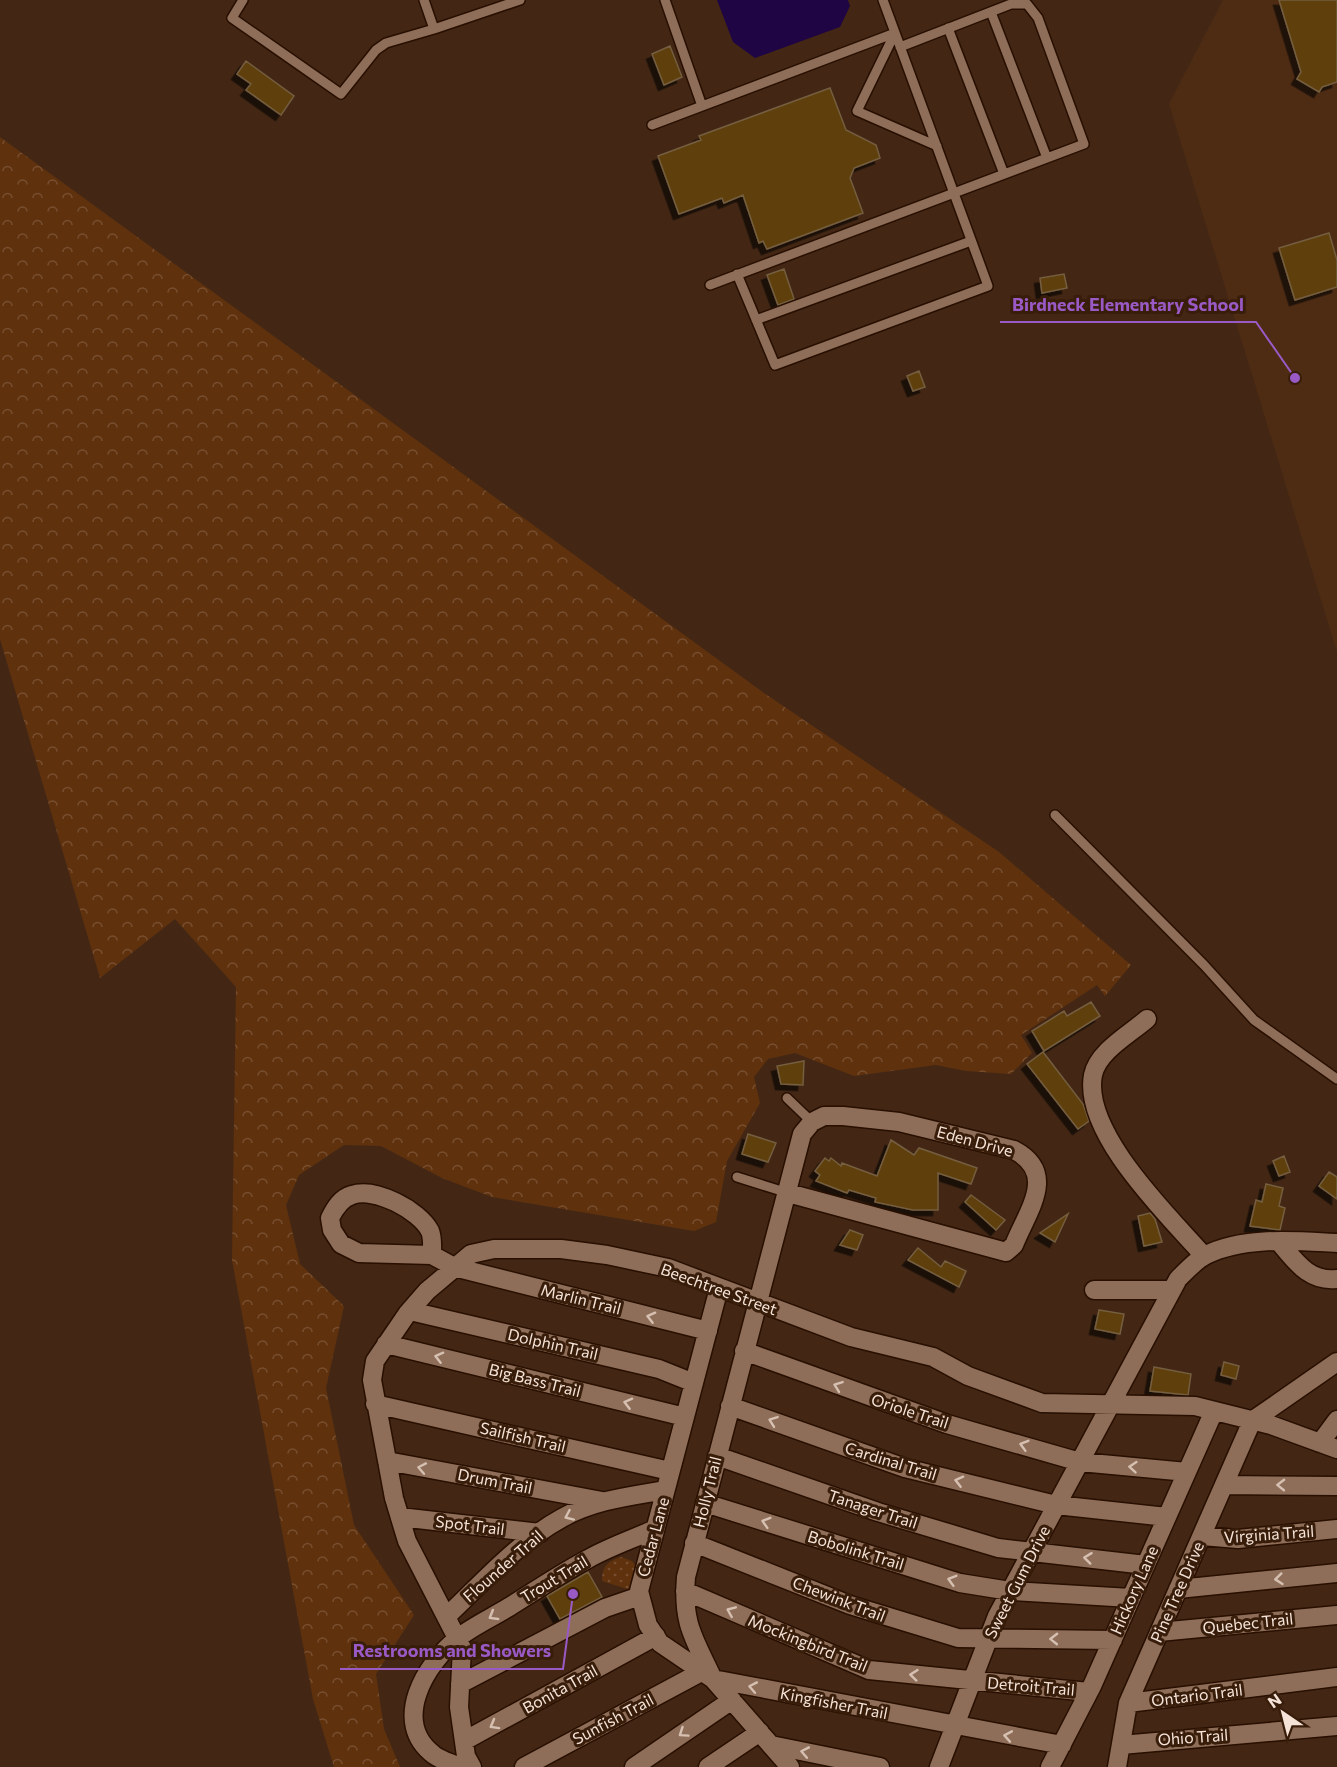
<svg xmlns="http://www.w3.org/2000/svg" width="1337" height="1767" font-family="Commissioner,sans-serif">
  <defs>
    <pattern id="forest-crowns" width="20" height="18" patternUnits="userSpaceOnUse" patternTransform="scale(1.5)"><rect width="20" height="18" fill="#5f310d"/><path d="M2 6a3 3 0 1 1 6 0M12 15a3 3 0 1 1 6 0" fill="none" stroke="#774f30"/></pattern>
    <pattern id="park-dots" width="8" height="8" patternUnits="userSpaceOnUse" patternTransform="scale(1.5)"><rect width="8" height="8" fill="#5f310d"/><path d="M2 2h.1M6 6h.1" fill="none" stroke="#774f30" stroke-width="1.8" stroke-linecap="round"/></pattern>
    <filter id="shadow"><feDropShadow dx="-5.5" dy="5.5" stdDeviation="0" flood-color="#0009"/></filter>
  </defs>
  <rect width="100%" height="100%" fill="#432714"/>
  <path fill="#4e2c14" d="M1223,0H1337V652L1169,104Z"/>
  <path fill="url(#forest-crowns)" d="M0,137L764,693L999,852L1131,965L1105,996L1097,985L1021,1035L1032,1053L1011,1074L966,1071L936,1065L854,1076L795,1053L768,1059L754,1077L760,1103L727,1161L716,1222L694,1231L492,1197L442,1178L381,1146L344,1145L299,1175L286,1205L300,1264L344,1306L326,1388L354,1525L414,1615L376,1674L384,1729L400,1767H334L313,1699L232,1260L236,987L175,919L100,978L0,639Z"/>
  <path fill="url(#park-dots)" d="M621,1557L632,1561L638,1569L633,1586L627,1589L602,1581C602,1566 607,1562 621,1557Z"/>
  <path fill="#1f0543" d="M717,0H848L850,6L840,27L755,58L733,42Z"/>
  <path fill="#5f3f08" stroke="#745e41" stroke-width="1.5" filter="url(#shadow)" d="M1279,0H1337V82L1322,87L1319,92L1297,79L1301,72Z
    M670,46L682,77L664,85L652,54Z
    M246,61L294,96L281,115L246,90L251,84L237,74Z
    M830,88L846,130L876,145L880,158L854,168L850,178L863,213L767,249L763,241L759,243L743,195L724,203L722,198L679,214L658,156L701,140L699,136Z
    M1329,233L1337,260V287L1295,300L1279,248Z
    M784,269L794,299L778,305L767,275Z
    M1064,274L1067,288L1042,293L1040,278Z
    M919,371L925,387L913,391L907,376Z
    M1091,1002L1100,1016L1044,1051L1032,1031L1064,1011L1067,1016Z
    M1043,1052L1083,1104L1089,1121L1078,1129L1027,1064Z
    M804,1061L803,1085L781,1084L777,1066Z
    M748,1134L776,1143L768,1162L742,1154Z
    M891,1140L914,1155L919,1148L977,1168L971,1184L938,1173V1210H913L875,1202L876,1198L849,1190L847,1193L816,1181L820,1175L815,1171L825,1158L829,1161L831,1158L841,1166L842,1163L877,1176Z
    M1284,1156L1290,1172L1279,1176L1273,1161Z
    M1329,1172L1337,1177V1199L1319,1186Z
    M1266,1184L1283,1188L1279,1206L1285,1208L1280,1230L1250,1226L1256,1200L1262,1202Z
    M971,1195L1005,1220L996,1230L965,1202Z
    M1150,1213L1155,1219L1162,1242L1144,1246L1138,1216Z
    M1068,1214L1055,1242L1040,1233Z
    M850,1230L863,1235L857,1250L840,1245Z
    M918,1248L941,1267L945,1261L966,1271L959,1287L908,1260Z
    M1099,1310L1124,1314L1120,1334L1095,1329Z
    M1224,1362L1239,1366L1236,1379L1221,1375Z
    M1154,1367L1191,1374L1188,1395L1150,1391Z
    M588,1572L602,1597L560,1619L547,1596Z"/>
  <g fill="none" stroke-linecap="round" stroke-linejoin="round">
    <g stroke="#280f00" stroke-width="12">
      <path id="service" d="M243,0L232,18L341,94L376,50L386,43L434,29L424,0
        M665,0L702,106
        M991,12L1047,158
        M948,28L1004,174
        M434,29L520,0
        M652,125L895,33L857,111L937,146
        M737,274L775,365L988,286L883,0
        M710,285L1084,144L1038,18L1027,4H1011L900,47
        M756,320L971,241
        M1055,815L1204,965L1254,1020L1337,1079
        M787,1098L812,1122
        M737,1177L788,1193"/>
    </g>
    <g stroke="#280f00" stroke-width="21">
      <path id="minor" d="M1147,1019C1130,1034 1098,1051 1093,1075C1082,1133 1169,1216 1204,1256
        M788,1193L1006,1252L1014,1245C1028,1210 1058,1173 1014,1150L899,1122L843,1116H824L812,1122L802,1134L686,1577C682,1624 694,1638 713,1679L1062,1745
        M1279,1242C1296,1262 1309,1282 1337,1279
        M432,1255C432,1248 433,1238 430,1231C419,1210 375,1187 352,1195C341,1198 335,1208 330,1218L332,1230L341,1244L359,1253L432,1255L454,1267L708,1331
        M719,1288L639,1591L648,1625L660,1643L713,1679L790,1767
        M1094,1290H1172
        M410,1311L659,1369L694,1383
        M386,1344L685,1417
        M744,1351L947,1424L1080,1462L1187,1472
        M375,1404L670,1471
        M730,1406L905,1468L1056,1505L1167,1517
        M1320,1443L1337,1420
        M717,1456L878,1512L998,1548L1146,1565
        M387,1461L602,1501
        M1224,1485L1337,1486
        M705,1503L960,1583L1010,1591L1131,1598
        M400,1517L540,1533
        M1202,1536L1238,1539L1337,1529
        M694,1543L850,1605L958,1638L1113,1640
        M1178,1589L1337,1573
        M685,1591L869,1670L1089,1692
        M446,1617C482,1583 518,1542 562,1518C594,1500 631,1496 665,1490
        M1159,1632L1337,1615
        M460,1684L605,1608L640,1596
        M1128,1703L1337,1677
        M464,1741L656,1636
        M771,1745L880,1767
        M1121,1745L1337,1726
        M459,1767C451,1763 441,1760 434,1755C390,1722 426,1663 458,1638C473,1626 493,1617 509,1607C535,1591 561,1573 588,1559C609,1547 633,1539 655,1529
        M472,1767L466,1756L459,1707L462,1648L407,1541L394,1498L372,1380L375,1361L407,1314L427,1291L471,1254L494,1249H561L607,1255L668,1268L851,1337L933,1357L968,1376L1042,1403L1195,1406L1271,1425L1337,1449
        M524,1767L703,1671
        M634,1767L732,1700
        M708,1767L760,1732
        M939,1767L997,1616L1178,1279C1186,1271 1196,1260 1206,1255C1244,1236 1296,1241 1337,1243
        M1050,1767L1092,1686L1214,1411
        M1117,1767L1128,1703L1252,1421L1337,1362"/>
    </g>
    <use href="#service" stroke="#8e6e59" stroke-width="9"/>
    <use href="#minor" stroke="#8e6e59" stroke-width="18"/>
  </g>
  <defs><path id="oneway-chevron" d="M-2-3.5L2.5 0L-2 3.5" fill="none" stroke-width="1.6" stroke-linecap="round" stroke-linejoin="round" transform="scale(1.5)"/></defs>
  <g stroke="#d6c0b1">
    <use href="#oneway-chevron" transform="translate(651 1317) rotate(-166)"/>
    <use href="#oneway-chevron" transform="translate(439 1357) rotate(-166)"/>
    <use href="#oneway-chevron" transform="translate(838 1386) rotate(-160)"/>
    <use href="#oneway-chevron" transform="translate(628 1403) rotate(-166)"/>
    <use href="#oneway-chevron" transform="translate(773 1421) rotate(-160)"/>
    <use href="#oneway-chevron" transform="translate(1024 1445) rotate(-164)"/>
    <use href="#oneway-chevron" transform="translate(1133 1467) rotate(-175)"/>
    <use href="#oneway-chevron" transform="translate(422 1468) rotate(-169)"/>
    <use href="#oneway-chevron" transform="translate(959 1481) rotate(-166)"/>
    <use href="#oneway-chevron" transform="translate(1281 1485) rotate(-179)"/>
    <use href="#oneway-chevron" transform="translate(569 1516) rotate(156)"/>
    <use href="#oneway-chevron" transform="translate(766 1522) rotate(-163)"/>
    <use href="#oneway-chevron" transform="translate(1088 1558) rotate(-173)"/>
    <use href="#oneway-chevron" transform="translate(1279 1579) rotate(174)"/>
    <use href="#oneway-chevron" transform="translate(952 1580) rotate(-164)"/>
    <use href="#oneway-chevron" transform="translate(731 1611) rotate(-157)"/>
    <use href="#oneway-chevron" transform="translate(493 1616) rotate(149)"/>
    <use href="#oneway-chevron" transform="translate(1054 1639) rotate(-179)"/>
    <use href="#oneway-chevron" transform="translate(914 1675) rotate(-174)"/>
    <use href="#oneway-chevron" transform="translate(753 1687) rotate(-169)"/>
    <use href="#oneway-chevron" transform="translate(494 1725) rotate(151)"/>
    <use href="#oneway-chevron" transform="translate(683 1733) rotate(146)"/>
    <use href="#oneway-chevron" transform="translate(1008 1736) rotate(-170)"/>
    <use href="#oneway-chevron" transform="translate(805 1752) rotate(-169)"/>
  </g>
  <g text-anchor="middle" stroke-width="6" stroke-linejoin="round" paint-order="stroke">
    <g font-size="16" fill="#f5e3d7" stroke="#381d0a">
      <text transform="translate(975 1141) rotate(15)" y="6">Eden Drive</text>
      <text transform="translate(719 1289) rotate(20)" y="6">Beechtree Street</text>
      <text transform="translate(581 1299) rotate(14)" y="6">Marlin Trail</text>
      <text transform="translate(553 1344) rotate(13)" y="6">Dolphin Trail</text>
      <text transform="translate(535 1380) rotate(14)" y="6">Big Bass Trail</text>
      <text transform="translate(910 1411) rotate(18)" y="6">Oriole Trail</text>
      <text transform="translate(523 1437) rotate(13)" y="6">Sailfish Trail</text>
      <text transform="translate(891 1461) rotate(17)" y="6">Cardinal Trail</text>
      <text transform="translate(495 1481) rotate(11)" y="6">Drum Trail</text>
      <text transform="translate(707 1492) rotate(-76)" y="6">Holly Trail</text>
      <text transform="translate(873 1509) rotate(18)" y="6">Tanager Trail</text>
      <text transform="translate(470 1525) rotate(7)" y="6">Spot Trail</text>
      <text transform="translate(1269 1534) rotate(-4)" y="6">Virginia Trail</text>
      <text transform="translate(653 1537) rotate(-75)" y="6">Cedar Lane</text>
      <text transform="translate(856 1550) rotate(17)" y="6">Bobolink Trail</text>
      <text transform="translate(503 1566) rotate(-41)" y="6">Flounder Trail</text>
      <text transform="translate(554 1579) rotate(-31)" y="6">Trout Trail</text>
      <text transform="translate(1017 1582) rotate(-63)" y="6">Sweet Gum Drive</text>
      <text transform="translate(1134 1590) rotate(-66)" y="6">Hickory Lane</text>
      <text transform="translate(1177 1592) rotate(-66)" y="6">Pine Tree Drive</text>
      <text transform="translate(839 1599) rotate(21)" y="6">Chewink Trail</text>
      <text transform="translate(1248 1623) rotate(-6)" y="6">Quebec Trail</text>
      <text transform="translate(808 1643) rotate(22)" y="6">Mockingbird Trail</text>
      <text transform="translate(1031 1686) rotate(5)" y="6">Detroit Trail</text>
      <text transform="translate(560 1689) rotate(-29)" y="6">Bonita Trail</text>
      <text transform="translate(1197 1695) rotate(-7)" y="6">Ontario Trail</text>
      <text transform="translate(834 1703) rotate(11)" y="6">Kingfisher Trail</text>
      <text transform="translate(613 1719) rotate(-28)" y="6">Sunfish Trail</text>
      <text transform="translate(1193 1737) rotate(-4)" y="6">Ohio Trail</text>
    </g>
  </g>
  <path fill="none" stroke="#9a5ac5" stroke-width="2" d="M1295 378L1256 322H1000M573 1594L563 1669H340"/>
  <g fill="#9a5ac5" stroke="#381d0a" stroke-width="2">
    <circle cx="1295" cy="378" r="6"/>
    <circle cx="573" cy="1594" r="6"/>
  </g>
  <g font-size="18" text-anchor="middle" font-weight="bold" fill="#9a5ac5" stroke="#381d0a" stroke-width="6" stroke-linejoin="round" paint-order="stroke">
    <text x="1128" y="311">Birdneck Elementary School</text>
    <text x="452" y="1657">Restrooms and Showers</text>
  </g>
  <g transform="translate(1283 1713) rotate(325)" stroke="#381d0a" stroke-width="4.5" paint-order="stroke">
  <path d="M0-4.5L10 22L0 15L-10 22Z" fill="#f5e3d7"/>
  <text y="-9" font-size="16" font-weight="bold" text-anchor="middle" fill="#f5e3d7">N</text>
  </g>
</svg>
